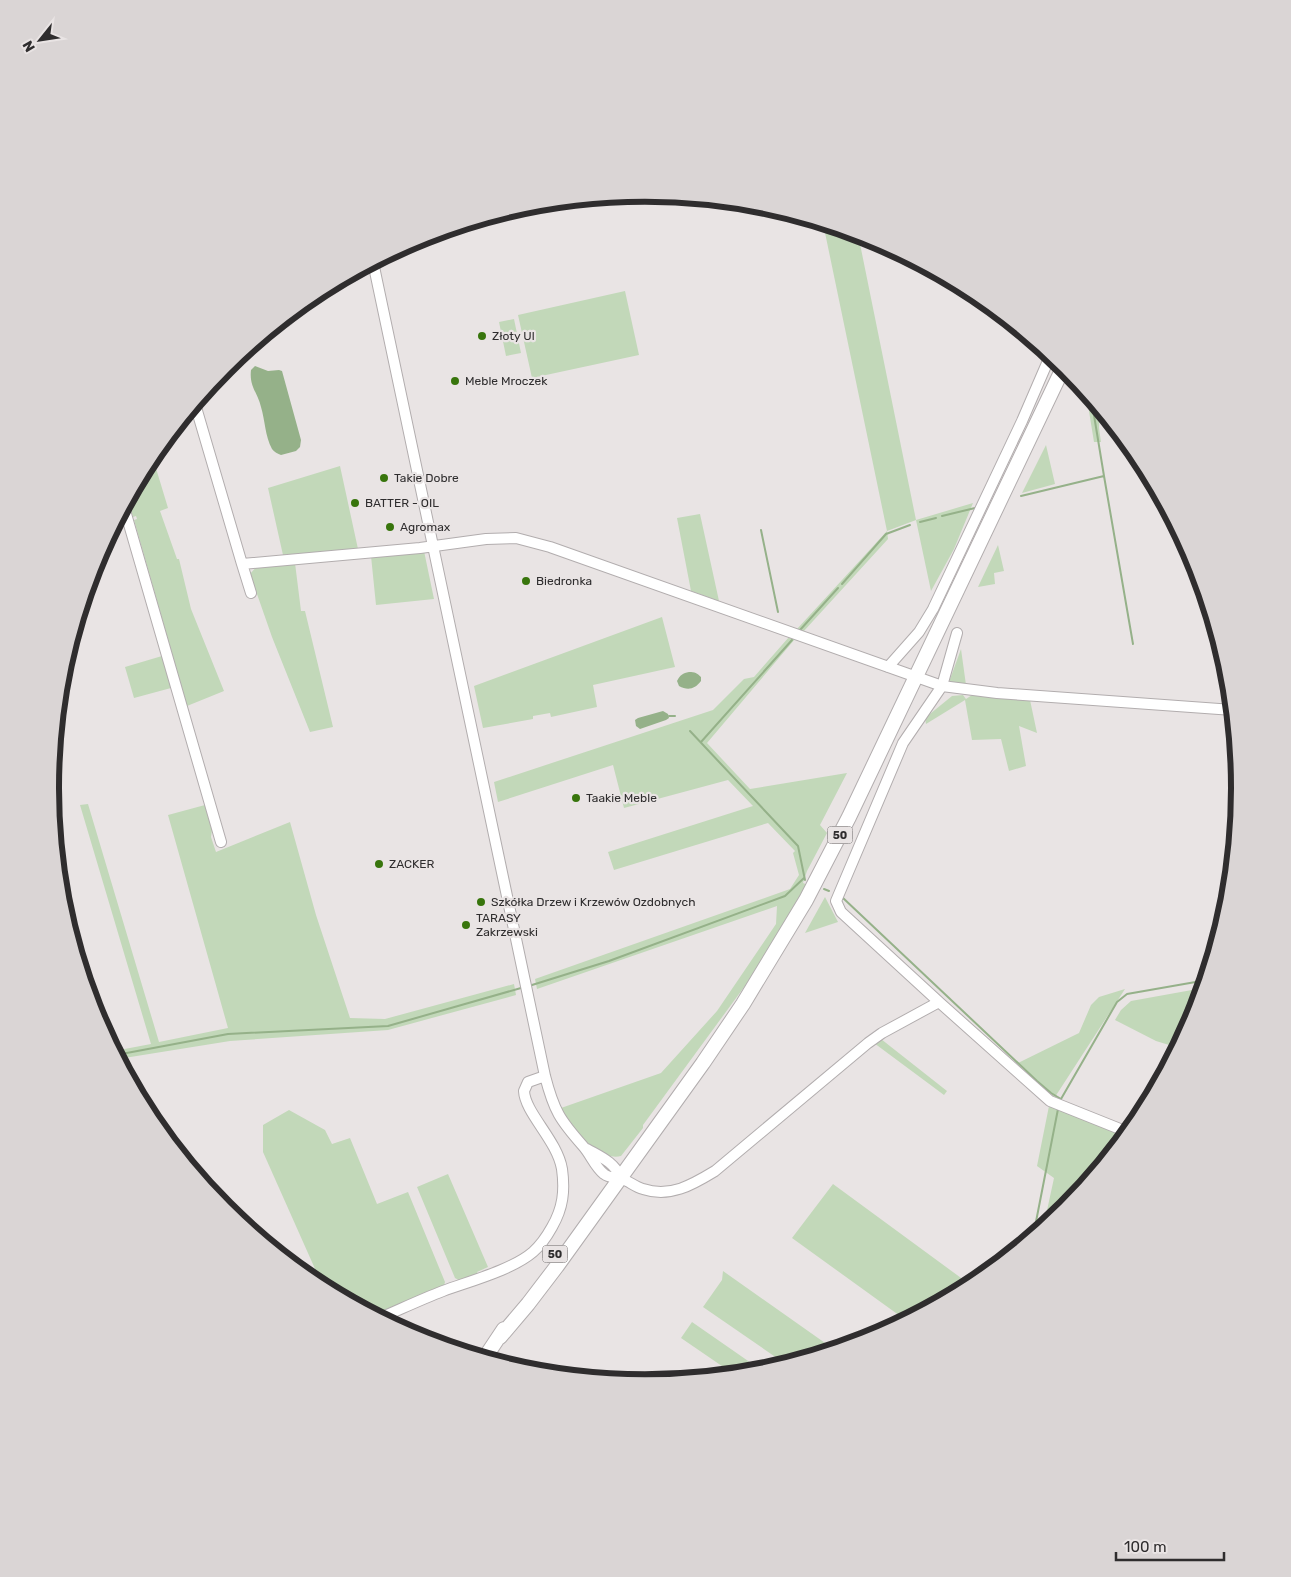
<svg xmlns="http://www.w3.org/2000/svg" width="1291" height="1577" font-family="Rubik,sans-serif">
  <rect width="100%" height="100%" fill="#e9e4e4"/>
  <path fill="#c2d8b9" d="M823,223L858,234L916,520L973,503L954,549L931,591L916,520L887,531L888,539L803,632L797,629L887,531Z
    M625,291L639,355L532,378L518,315Z
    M514,319L521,353L506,356L499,322Z
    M1080,383L1100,408L1099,428L1101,442H1094L1086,393L1077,390Z
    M1046,445L1055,484L1022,493Z
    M152,455L168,508L160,511L177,559H179L191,609L224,691L187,706L134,520L137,519L136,516L133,517L128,500Z
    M340,466L358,549L283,555L268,488Z
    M700,514L719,601L691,591L677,518Z
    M998,545L1004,571L994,573L995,584L978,587Z
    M424,551L434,599L376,605L371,556Z
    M295,563L301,611H305L333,727L310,732L272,637L250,574L257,566Z
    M662,617L675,667L593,685L597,707L551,717L550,713L533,716V719L483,728L474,686Z
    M789,637L795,639L707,743L750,789L847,773L820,825L827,833L807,871L803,883L808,885L750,979L643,1125V1128L621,1156C597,1162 571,1126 561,1108L661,1073L717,1011L776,924L777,906L537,989L535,979L790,889L799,875L793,853L795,851L768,823L614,870L608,852L753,806L728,780L624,808L613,765L498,802L494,782L713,710L744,679L754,677Z
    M961,649L966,685L949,682Z
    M162,656L171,688L134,698L125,667Z
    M963,695L966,699L972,695L1030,700L1037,733L1019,726L1026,766L1009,771L1001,739L972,740L965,700L926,724L925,718L952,696Z
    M88,804L159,1042L228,1028L168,815L205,805L212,830L211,837L216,852L290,822L316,915L350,1018L385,1019L514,984L516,995L388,1030L230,1041L118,1059L114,1051L151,1044L80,805Z
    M825,897L838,922L805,933Z
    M1203,988L1191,1024L1179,1048L1156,1041L1115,1020L1121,1010L1131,1001Z
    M1125,989L1055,1097L1018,1063L1079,1033L1091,1005L1099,997Z
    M881,1039L947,1091L944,1095L874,1043Z
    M1049,1106L1126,1137L1066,1210L1043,1229L1054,1178L1037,1166Z
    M289,1110L325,1130L332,1144L350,1138L377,1204L408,1192L445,1282L443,1289L376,1317L324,1289L263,1152V1125Z
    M448,1174L488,1267L477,1272L479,1276L462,1282L455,1278L417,1187Z
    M833,1184L972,1286L907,1321L792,1238Z
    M723,1271L835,1350L787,1365L703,1307L722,1280Z
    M692,1322L764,1372L735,1375L681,1338Z"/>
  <path fill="#95b189" d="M255,366L268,371L279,370L282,371L301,440L300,447L296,451L281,455C278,454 274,452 272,449C265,436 265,420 261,407C258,393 249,387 251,370Z
    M689,672C695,672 697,673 701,677V681C695,689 688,691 679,686L677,681C680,675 683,673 689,672Z
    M663,711L668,714L669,718L666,720L640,729L636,726L635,720L638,718Z"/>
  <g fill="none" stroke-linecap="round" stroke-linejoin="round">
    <path stroke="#95b189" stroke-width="2" d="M1104,476L1133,644
      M1021,496L1104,476L1091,397
      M942,516L975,508
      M920,522L936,518
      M761,530L778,612
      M842,584L886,534L910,525
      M800,630L838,588
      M669,716H675
      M690,731L798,846L805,880
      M701,742L792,640
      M824,889L829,891
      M843,898L1037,1081L1051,1093L1061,1099
      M532,985L609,961L785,896L804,878
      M116,1055L228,1034L388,1026L521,988
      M1061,1099L1117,1002L1127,994L1207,980
      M1033,1237L1058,1109"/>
    <g stroke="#b2adae" stroke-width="12">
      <path id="minor" d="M373,262L545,1076C554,1111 560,1120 583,1146C591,1155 595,1167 604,1174C610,1179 616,1176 622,1179C629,1181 635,1187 643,1189C670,1198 692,1185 715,1171L868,1043L882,1033L939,1002L841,912L836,901L903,743L942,686L957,633
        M277,325C285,323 291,320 293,311
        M195,404L242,564L420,548L486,539L516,538L550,547L942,686L997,693L1233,710
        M124,507L221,842
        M242,564L251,593
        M888,667L919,632L933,609L1022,421L1051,354
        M939,1002L1050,1101L1130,1133
        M587,1149C601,1157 614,1162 621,1178
        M380,1318C401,1309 422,1299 443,1291C470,1281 512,1270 533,1252C541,1245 547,1236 552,1227C563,1208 565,1191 562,1169C557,1140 525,1113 524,1091L528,1082L545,1076"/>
    </g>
    <g stroke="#b2adae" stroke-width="16">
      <path id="major" d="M500,1337L528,1304L557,1266L703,1063L743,1004L806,900L849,817L1064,366
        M484,1359L504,1329"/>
    </g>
    <use href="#minor" stroke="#fff" stroke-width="10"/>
    <use href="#major" stroke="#fff" stroke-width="14"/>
  </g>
  <g fill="#38750c" stroke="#e9e4e4" stroke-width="2">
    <circle cx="482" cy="336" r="5"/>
    <circle cx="455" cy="381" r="5"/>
    <circle cx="384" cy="478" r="5"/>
    <circle cx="355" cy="503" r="5"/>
    <circle cx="390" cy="527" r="5"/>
    <circle cx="526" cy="581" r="5"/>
    <circle cx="576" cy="798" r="5"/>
    <circle cx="379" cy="864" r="5"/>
    <circle cx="481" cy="902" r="5"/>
    <circle cx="466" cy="925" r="5"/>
  </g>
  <g text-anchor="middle" stroke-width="4.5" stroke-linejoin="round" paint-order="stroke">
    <g fill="#e9e4e4" stroke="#676465" stroke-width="1">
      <rect x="827.5" y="826.5" width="25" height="17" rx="4"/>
      <rect x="542.5" y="1245.5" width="25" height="17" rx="4"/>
    </g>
    <g font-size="11" font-weight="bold" fill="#2f2d2e">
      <text x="840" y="839">50</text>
      <text x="555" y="1258">50</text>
    </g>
    <g font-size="12" fill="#2f2d2e" stroke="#e9e4e4" text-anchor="start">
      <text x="492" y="340">Złoty Ul</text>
      <text x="465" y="385">Meble Mroczek</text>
      <text x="394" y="482">Takie Dobre</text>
      <text x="365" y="507">BATTER - OIL</text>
      <text x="400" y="531">Agromax</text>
      <text x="536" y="585">Biedronka</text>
      <text x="586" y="802">Taakie Meble</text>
      <text x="389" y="868">ZACKER</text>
      <text x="491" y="906">Szkółka Drzew i Krzewów Ozdobnych</text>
      <text x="476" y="922">TARASY<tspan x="476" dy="14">Zakrzewski</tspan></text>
    </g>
  </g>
  <path d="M0 0H1291V1577H0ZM59 788a586 586 0 1 1 1172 0a586 586 0 1 1-1172 0Z" fill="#dad5d5" fill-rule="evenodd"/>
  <path fill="none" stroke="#2f2d2e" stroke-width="6" d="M59 788a586 586 0 1 1 1172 0a586 586 0 1 1-1172 0Z"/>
  <g transform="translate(40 40) rotate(240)" stroke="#e9e4e4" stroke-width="4" paint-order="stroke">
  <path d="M0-4L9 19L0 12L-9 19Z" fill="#2f2d2e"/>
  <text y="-8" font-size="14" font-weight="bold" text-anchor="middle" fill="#2f2d2e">N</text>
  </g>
  <path d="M1116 1552v8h108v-8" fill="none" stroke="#2f2d2e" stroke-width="2.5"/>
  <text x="1124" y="1552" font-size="15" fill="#2f2d2e" stroke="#e9e4e4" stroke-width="4" paint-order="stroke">100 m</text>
</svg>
